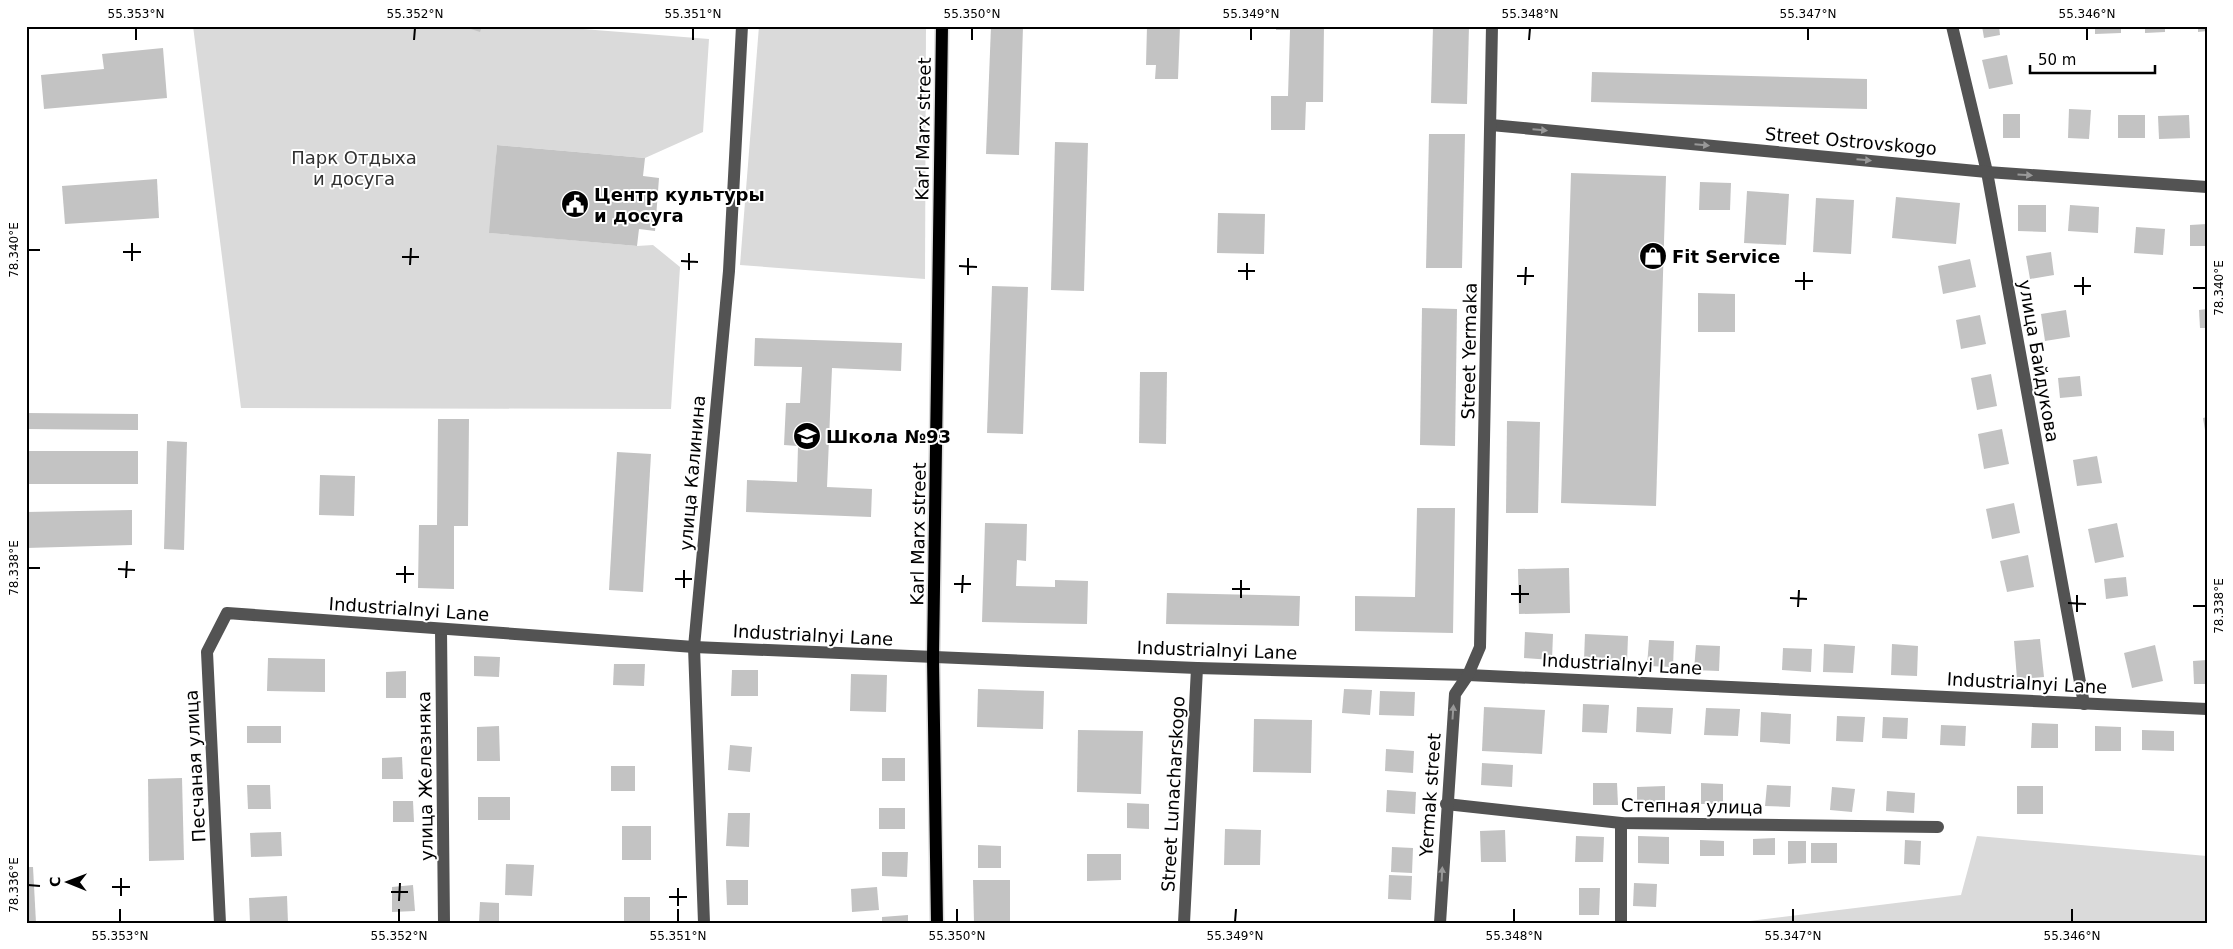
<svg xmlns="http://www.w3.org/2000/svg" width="2233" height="949" font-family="'DejaVu Sans',sans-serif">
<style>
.green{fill:#dadada}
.building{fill:#c3c3c3}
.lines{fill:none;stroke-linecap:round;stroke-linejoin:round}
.major-casing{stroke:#dbdbdb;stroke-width:15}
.minor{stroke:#535353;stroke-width:12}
.major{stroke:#000;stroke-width:12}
.oneway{fill:#989898}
.ticks{fill:none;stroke:#000;stroke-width:2}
.labels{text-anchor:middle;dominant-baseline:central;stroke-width:4;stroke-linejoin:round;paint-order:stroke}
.street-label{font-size:18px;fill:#000;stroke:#fff}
.park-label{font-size:18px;fill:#313131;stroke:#fff}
.poi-label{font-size:18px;font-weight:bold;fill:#000;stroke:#fff;text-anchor:start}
.neatline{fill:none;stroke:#000;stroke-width:2}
.ticks-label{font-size:12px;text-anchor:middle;fill:#000}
</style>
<rect width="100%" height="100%" fill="#fff"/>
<!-- green -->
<g class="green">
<path d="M193,26H545L709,39L703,132L645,158L497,145L490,233L637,246L653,245L680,267L671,409L241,408Z"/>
<path d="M759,26H926L925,279L740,265Z"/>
<path d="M1977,836L2207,856V923H1733L1961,895Z"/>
</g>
<!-- building -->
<g class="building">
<path d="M462,26H482L480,32Z"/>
<path d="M991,26H1023L1019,155L986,154Z"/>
<path d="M1147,26H1180L1178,79H1155L1156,65H1146Z"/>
<path d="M1276,26H1324L1323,102H1306L1305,130H1271V96H1288L1290,30H1276Z"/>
<path d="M1433,26H1469L1467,104L1431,103Z"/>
<path d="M1982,26H1999L2000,35L1984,38Z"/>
<path d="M2095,26H2121V33L2095,34Z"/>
<path d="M2145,26H2165V32L2145,33Z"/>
<path d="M2198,26H2207V31L2198,32Z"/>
<path d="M163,48L167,98L44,109L41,75L104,69L102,54Z"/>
<path d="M2007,55L2013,84L1989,89L1982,60Z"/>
<path d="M1592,72L1867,79V109L1591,102Z"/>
<path d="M2069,109L2091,110L2089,139L2068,138Z"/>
<rect x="2003" y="114" width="17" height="24"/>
<rect x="2118" y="115" width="27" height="23"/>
<path d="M2189,115L2190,138L2159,139L2158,116Z"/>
<path d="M1429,134H1465L1462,268H1426Z"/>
<path d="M1055,142L1088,143L1084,291L1051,290Z"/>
<path d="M497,145L645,158L643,176L659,178L655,231L639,229L637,246L489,233Z"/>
<path d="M1571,173L1666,176L1656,506L1561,503Z"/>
<path d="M157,179L159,218L65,224L62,186Z"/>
<path d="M1700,182L1731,183L1730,210H1699Z"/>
<path d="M1747,191L1789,194L1786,245L1744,243Z"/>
<path d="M1896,197L1960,203L1956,244L1892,238Z"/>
<path d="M1816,198L1854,200L1851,254L1813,252Z"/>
<path d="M2018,205H2046V232L2018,231Z"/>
<path d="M2070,205L2099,207L2098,233L2068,231Z"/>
<path d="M1218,213L1265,214L1264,254L1217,253Z"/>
<path d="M2207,224V246H2190V225Z"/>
<path d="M2136,227L2165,229L2163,255L2134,253Z"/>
<path d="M2051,252L2054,275L2030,279L2026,256Z"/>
<path d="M1970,259L1976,287L1943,294L1938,266Z"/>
<path d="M992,286L1028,287L1023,434L987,433Z"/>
<path d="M1698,293L1735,294V332H1698Z"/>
<path d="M1422,308L1457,309L1455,446L1420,445Z"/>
<path d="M2207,309V328H2200L2199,310Z"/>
<path d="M2066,310L2070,337L2045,341L2041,314Z"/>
<path d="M1980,315L1986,344L1961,349L1956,320Z"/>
<path d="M755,338L902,343L901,371L832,368L827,487L872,489L871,517L746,512L747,480L797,482L798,446L784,445L786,403H800L802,367L754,366Z"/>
<path d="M1140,372H1167L1166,444L1139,443Z"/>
<path d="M1991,374L1997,406L1977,410L1971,378Z"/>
<path d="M2080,376L2082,396L2060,398L2058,378Z"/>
<path d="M26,413L138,414V430L26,429Z"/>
<path d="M2207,417V436H2206L2203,418Z"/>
<path d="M438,419H469L468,526H454V589L418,588L419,525H437Z"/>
<path d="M1507,421L1540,422L1538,513H1506Z"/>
<path d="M2002,429L2009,464L1984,469L1978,434Z"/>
<path d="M167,441L187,442L184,550L164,549Z"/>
<rect x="26" y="451" width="112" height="33"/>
<path d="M617,452L651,454L643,592L609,590Z"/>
<path d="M2097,456L2102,483L2077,486L2073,460Z"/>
<path d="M320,475L355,476L354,516L319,515Z"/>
<path d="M2014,503L2020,533L1992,539L1986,509Z"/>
<path d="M1417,508H1455L1453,633L1355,631V596L1415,597Z"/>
<path d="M132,510V545L26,548V512Z"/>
<path d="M985,523L1027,524L1026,561L1017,560L1016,586L1055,587V580L1088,581L1087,624L982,622Z"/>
<path d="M2117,523L2124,557L2095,563L2088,529Z"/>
<path d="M2028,555L2034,587L2007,592L2000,561Z"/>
<path d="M1569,568L1570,613L1519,614L1518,569Z"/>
<path d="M2126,577L2128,596L2106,599L2104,579Z"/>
<path d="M1167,593L1300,596L1299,626L1166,624Z"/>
<path d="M1525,632L1553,634L1552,660L1524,658Z"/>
<path d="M1585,634L1628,636L1627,663L1584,660Z"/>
<path d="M2040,639L2044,677L2017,679L2014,641Z"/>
<path d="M1649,640L1674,641L1673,667L1647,666Z"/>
<path d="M1824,644L1855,646L1853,673L1823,672Z"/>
<path d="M1892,644L1918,646L1917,676L1891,675Z"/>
<path d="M1696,645L1720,646L1719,671L1694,670Z"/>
<path d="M2155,645L2163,681L2132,688L2124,653Z"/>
<path d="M1783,648L1812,649L1811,672L1782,670Z"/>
<path d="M474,656L500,657L499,677L474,676Z"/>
<path d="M268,658L325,659V692L267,691Z"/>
<path d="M2207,660V684H2194L2193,661Z"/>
<path d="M614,664H645L644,686L613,685Z"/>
<path d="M732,670H758V696H731Z"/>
<path d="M406,671V698H386V672Z"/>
<path d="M851,674L887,675L886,712L850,711Z"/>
<path d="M978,689L1044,691L1043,729L977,727Z"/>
<path d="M1344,689L1372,690L1370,715L1342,713Z"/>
<path d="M1380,691L1415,692L1414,716L1379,715Z"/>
<path d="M1583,704L1609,705L1607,733L1582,732Z"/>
<path d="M1484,707L1545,710L1542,754L1482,751Z"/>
<path d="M1637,707L1673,708L1671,734L1636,732Z"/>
<path d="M1706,708L1740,709L1738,736L1704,735Z"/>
<path d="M1761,712L1791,714L1790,744L1760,742Z"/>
<path d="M1837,716L1865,717L1863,742L1836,741Z"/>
<path d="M1883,717L1908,718L1907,739L1882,738Z"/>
<path d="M1254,719L1312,720L1311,773L1253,772Z"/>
<path d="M2032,723L2058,724V748H2031Z"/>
<path d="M1941,725L1966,726L1965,746L1940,745Z"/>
<rect x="247" y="726" width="34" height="17"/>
<path d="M499,726L500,761H477V727Z"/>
<path d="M2095,726L2121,727V751H2095Z"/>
<path d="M1078,730L1143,731L1141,794L1077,792Z"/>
<path d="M2142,730L2174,731V751L2142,750Z"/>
<path d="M730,745L752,747L750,772L728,770Z"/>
<path d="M1386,749L1414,751L1413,773L1385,771Z"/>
<path d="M402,757L403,779H382V758Z"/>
<rect x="882" y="758" width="23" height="23"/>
<path d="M1482,763L1513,765L1512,787L1481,785Z"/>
<rect x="611" y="766" width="24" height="25"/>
<path d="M182,778L184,860L149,861L148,779Z"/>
<path d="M1593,783H1617L1618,805H1593Z"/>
<path d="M1701,783L1723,784V804H1701Z"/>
<path d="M247,785H270L271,809H248Z"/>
<path d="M1767,785L1791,786L1790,807L1765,806Z"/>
<path d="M1665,786V806H1637V787Z"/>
<rect x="2017" y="786" width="26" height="28"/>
<path d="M1832,787L1855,789L1852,812L1830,810Z"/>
<path d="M1387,790L1416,792L1415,814L1386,812Z"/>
<path d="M1887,791L1915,793L1914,813L1886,811Z"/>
<rect x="478" y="797" width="32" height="23"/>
<path d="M393,801H413L414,822H393Z"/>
<path d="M1127,803L1149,804V829L1127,828Z"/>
<rect x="879" y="808" width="26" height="21"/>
<path d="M728,813H750L749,847L726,846Z"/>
<rect x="622" y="826" width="29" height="34"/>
<path d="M1225,829L1261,830L1260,865H1224Z"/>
<path d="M1505,830L1506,862H1481L1480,831Z"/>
<path d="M281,832L282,856L251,857L250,833Z"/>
<path d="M1576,836L1604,837L1603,862H1575Z"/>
<path d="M1638,836L1669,837V864L1638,863Z"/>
<path d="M1775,838V855H1753V839Z"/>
<path d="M1700,840L1724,841V856H1700Z"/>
<path d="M1905,840L1921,841L1920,865L1904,864Z"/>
<path d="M1788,841H1806V863L1788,864Z"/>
<rect x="1811" y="843" width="26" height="20"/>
<path d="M978,845L1001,846V868H978Z"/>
<path d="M1392,847L1413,848L1412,873L1391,872Z"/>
<path d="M882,852H908L907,877L882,876Z"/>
<path d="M1087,854H1121V880L1087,881Z"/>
<path d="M506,864L534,865L532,896L505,895Z"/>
<path d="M26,867H33L36,923H26Z"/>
<path d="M1389,875L1412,876L1411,900L1388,899Z"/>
<path d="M726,880H748V905H727Z"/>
<path d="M973,880H1010V923H974Z"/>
<path d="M1634,883L1657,884L1656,907L1633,906Z"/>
<path d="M413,885L415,911L392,912V887Z"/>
<path d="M877,887L879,910L852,912L851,889Z"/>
<path d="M1579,888H1600L1599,915H1579Z"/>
<path d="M287,896L288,923H250L249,898Z"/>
<rect x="624" y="897" width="26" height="26"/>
<path d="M480,902L499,903V923H479Z"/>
<path d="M908,915V923H882V917Z"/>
</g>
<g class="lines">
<!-- major casing -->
<g class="major-casing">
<path id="major" d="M937,923L933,658L942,26"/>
</g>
<!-- minor -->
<g class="minor">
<path d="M1952,26L1987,172L2084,704"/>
<path d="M1491,125L1987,172L2207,187"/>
<path d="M441,629L444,923"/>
<path d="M1446,804L1621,823L1938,827"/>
<path d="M1621,823V923"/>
<path d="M220,923L207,652L227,613L694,647L1197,668L1468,675L2207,709"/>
<path d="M704,923L694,647L729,271L742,26"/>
<path d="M1184,923L1197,668"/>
<path d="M1440,923L1455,694L1468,675L1480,647L1492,26"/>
</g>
<!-- major -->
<use href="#major" class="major"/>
</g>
<!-- one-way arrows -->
<defs><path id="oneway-solid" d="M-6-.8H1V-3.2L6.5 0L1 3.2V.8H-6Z" transform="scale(1.25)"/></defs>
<g class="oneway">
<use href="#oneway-solid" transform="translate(1540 130) rotate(5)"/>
<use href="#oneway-solid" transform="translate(1702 145) rotate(5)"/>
<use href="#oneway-solid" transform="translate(1864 160) rotate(5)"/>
<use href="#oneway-solid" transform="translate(2025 175) rotate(4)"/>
<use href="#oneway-solid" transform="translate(1453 712) rotate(-86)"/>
<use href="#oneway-solid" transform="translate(1442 874) rotate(-87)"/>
</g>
<!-- ticks -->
<path class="ticks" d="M136,40V28M414,40L415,28M693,40V28M972,40V28M1251,40V28M1529,40L1530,28M1808,40V28M2087,40V28M28,250H40M123,252H141M402,257H419M132,261V243M681,261L698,262M410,265L411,248M959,266L977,267M689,270V253M1238,271H1255M968,275V258M1517,276H1534M1247,280V263M1795,281H1813M1525,285L1526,267M2074,286H2091M2193,288H2206M1804,290V272M2083,295V277M28,568H40M118,569L135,570M396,574H414M126,578L127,561M675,579H692M405,583V566M954,584H971M684,588V570M1232,589H1250M962,593L963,575M1511,594H1529M1241,598V580M1790,598L1807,599M1520,603V585M2068,603L2086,604M2193,606H2206M1798,607L1799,590M2077,612V595M28,885L40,886M112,887H130M391,892H408M121,896V878M669,897H687M399,901L400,883M678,906V888M120,922V909M399,922V909M678,922V909M957,922V909M1235,922L1236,909M1514,922V909M1793,922V909M2072,922V909"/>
<!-- icons -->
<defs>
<g id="civic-disc" transform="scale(1.4375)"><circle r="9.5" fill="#000" stroke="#fff"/><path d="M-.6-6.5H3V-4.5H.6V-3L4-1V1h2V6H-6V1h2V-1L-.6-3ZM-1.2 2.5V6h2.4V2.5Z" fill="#fff"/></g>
<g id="shop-disc" transform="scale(1.4375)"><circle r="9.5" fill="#000" stroke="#fff"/><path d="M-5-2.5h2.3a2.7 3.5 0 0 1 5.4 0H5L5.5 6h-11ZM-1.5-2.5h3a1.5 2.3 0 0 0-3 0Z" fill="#fff"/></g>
<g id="school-disc" transform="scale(1.4375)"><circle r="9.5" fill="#000" stroke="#fff"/><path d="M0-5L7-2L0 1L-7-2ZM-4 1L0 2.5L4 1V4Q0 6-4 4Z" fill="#fff"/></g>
</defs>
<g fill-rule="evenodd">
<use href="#civic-disc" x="575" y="204"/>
<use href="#shop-disc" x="1653" y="256"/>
<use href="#school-disc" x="807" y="436"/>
</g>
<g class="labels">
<!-- street labels -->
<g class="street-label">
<text transform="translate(923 129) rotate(-89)">Karl Marx street</text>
<text transform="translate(1851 141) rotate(5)">Street Ostrovskogo</text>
<text transform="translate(1469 351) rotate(-89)">Street Yermaka</text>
<text transform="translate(2039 361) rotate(80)">улица Байдукова</text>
<text transform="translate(692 473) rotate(-85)">улица Калинина</text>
<text transform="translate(918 534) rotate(-89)">Karl Marx street</text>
<text transform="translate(409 609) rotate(4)">Industrialnyi Lane</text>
<text transform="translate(813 635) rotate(3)">Industrialnyi Lane</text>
<text transform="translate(1217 650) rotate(2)">Industrialnyi Lane</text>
<text transform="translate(1622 664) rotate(3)">Industrialnyi Lane</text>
<text transform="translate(2027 683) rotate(3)">Industrialnyi Lane</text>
<text transform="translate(195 766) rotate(-93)">Песчаная улица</text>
<text transform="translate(425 776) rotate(-91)">улица Железняка</text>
<text transform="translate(1173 794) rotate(-87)">Street Lunacharskogo</text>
<text transform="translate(1430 795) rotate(-86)">Yermak street</text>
<text transform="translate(1692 806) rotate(1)">Степная улица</text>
</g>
<!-- park labels -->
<g class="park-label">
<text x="354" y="157">Парк Отдыха<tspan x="354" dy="21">и досуга</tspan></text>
</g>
<!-- poi labels -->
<g class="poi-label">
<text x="594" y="194">Центр культуры<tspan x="594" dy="21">и досуга</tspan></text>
<text x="1672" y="256">Fit Service</text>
<text x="826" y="436">Школа №93</text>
</g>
</g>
<!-- border -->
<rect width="2233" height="949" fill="none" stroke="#ffffff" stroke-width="55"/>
<!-- north arrow -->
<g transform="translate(68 882) rotate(271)" stroke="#ffffff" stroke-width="4" paint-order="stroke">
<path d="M0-4L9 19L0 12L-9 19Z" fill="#000000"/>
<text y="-8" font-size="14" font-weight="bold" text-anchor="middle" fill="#000000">С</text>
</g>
<!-- scale -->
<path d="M2030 65v8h125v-8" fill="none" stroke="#000000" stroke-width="2.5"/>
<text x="2038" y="65" font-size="15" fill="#000000" stroke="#ffffff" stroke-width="4" paint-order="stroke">50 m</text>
<rect x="28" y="28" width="2178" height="894" class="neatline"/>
<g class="ticks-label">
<text x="136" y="18">55.353°N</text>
<text x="415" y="18">55.352°N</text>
<text x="693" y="18">55.351°N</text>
<text x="972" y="18">55.350°N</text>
<text x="1251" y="18">55.349°N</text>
<text x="1530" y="18">55.348°N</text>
<text x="1808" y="18">55.347°N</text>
<text x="2087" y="18">55.346°N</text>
<text transform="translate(14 250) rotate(-90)" y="4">78.340°E</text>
<text transform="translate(2219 288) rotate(-90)" y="4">78.340°E</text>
<text transform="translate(14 568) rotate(-90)" y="4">78.338°E</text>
<text transform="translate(2219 606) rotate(-90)" y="4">78.338°E</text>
<text transform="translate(14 885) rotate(-90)" y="4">78.336°E</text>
<text x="120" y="940">55.353°N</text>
<text x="399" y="940">55.352°N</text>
<text x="678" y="940">55.351°N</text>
<text x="957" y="940">55.350°N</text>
<text x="1235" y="940">55.349°N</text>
<text x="1514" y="940">55.348°N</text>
<text x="1793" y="940">55.347°N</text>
<text x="2072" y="940">55.346°N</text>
</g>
</svg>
